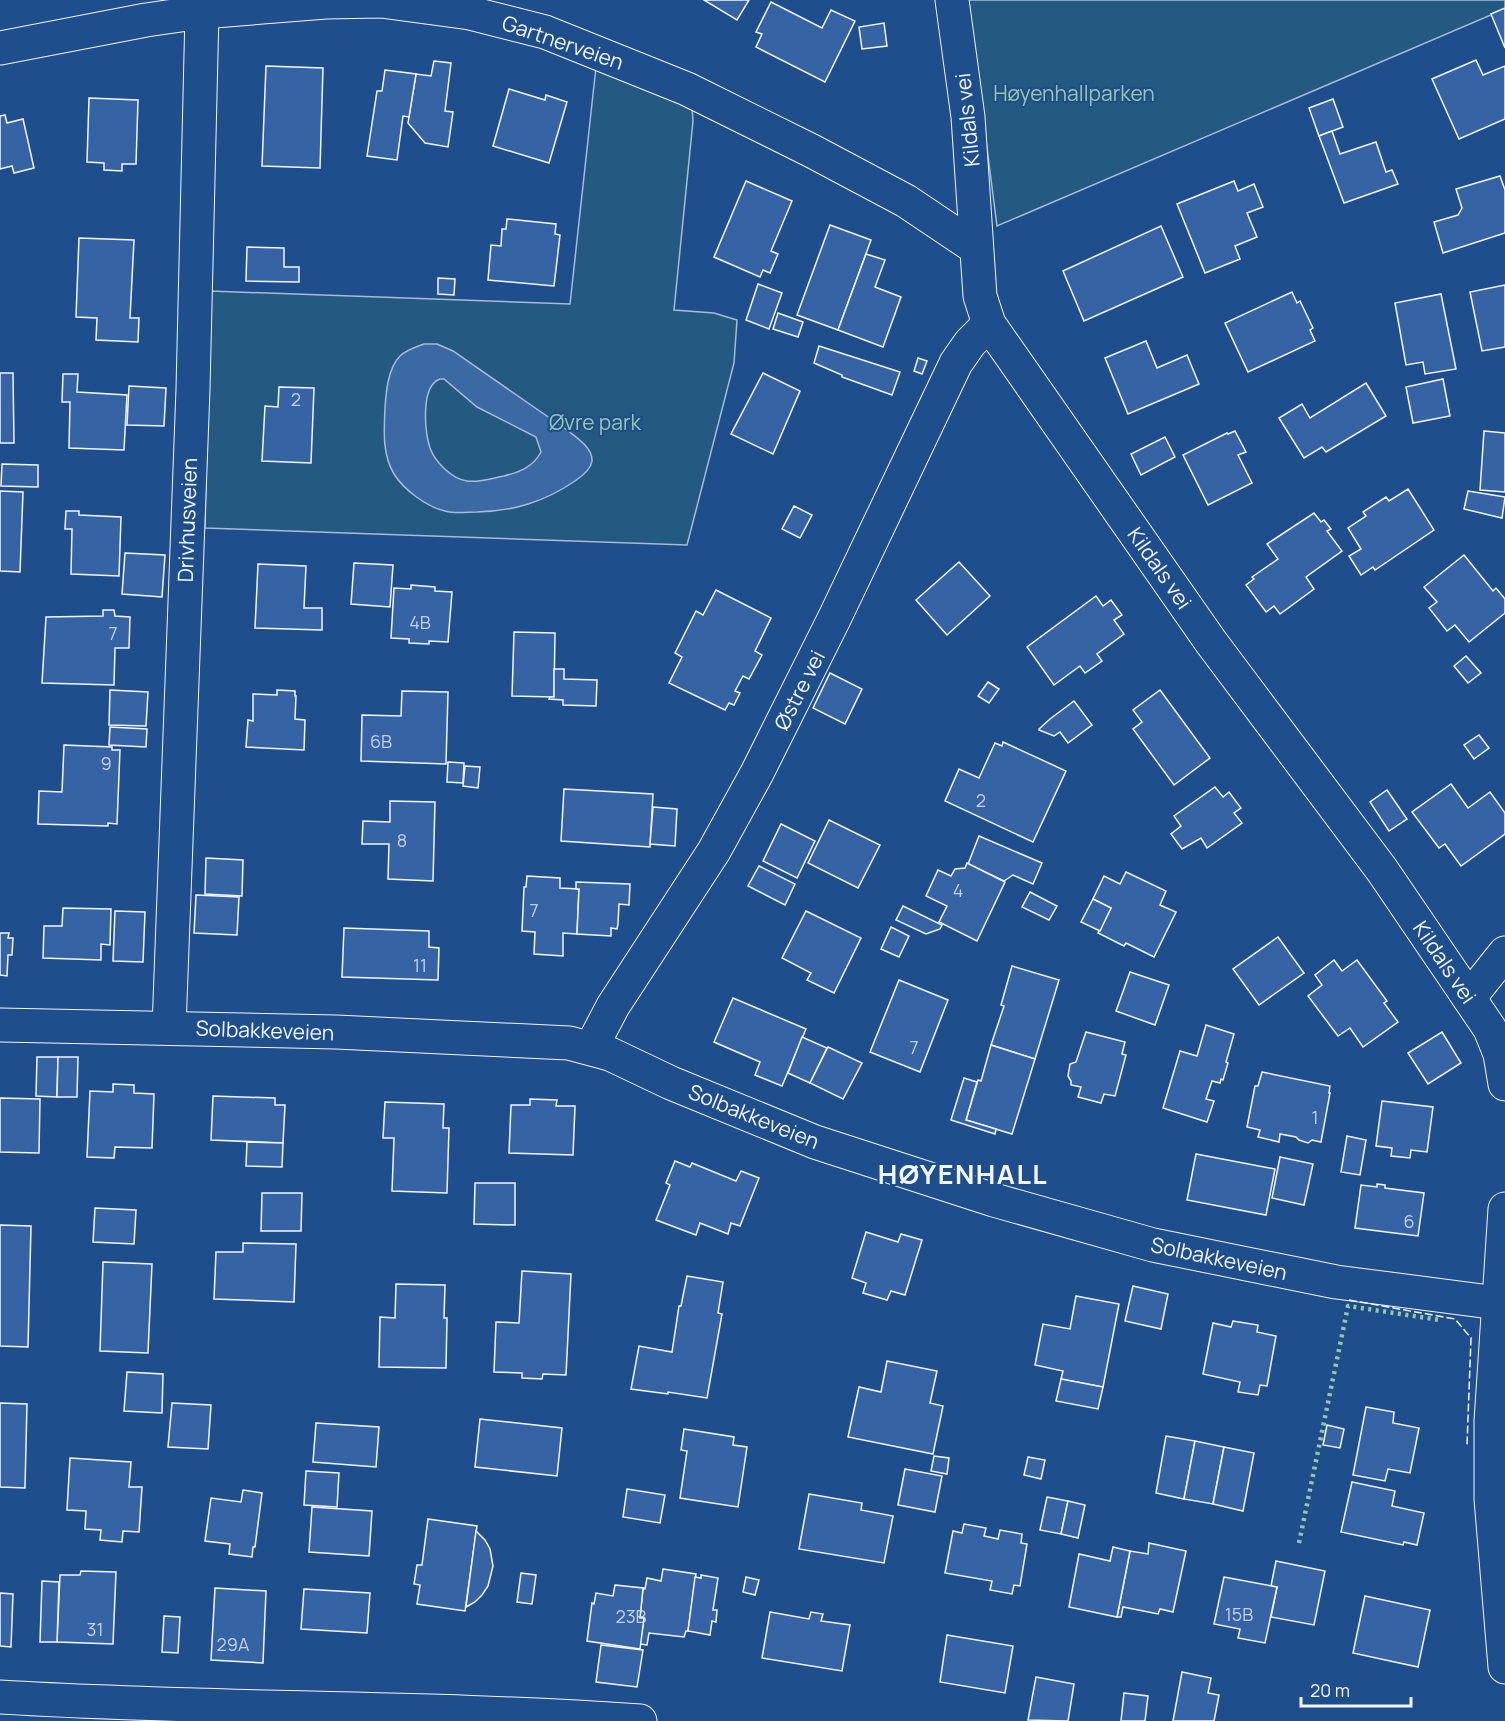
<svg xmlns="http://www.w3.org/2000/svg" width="1505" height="1721" font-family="Manrope,sans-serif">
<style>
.green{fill:#245a82;stroke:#a8bbd7;stroke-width:1.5}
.water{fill:#3b69a3;stroke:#a8bbd7;stroke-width:1.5;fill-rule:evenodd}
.building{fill:#3563a3;stroke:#f2f6ff;stroke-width:1.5}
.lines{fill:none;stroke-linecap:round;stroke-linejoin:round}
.minor-casing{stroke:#f2f6ff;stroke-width:35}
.minor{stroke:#1f4e8c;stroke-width:33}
.hedge{stroke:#97c8a6;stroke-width:4.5;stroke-dasharray:3 4.5;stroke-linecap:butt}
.fence{stroke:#f2f6ff;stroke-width:1.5;stroke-dasharray:8 3;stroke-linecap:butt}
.labels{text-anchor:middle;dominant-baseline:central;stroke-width:4.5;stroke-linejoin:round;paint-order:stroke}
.number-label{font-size:18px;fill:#c3d1e8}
.street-label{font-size:21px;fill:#f2f6ff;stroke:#1f4e8c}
.park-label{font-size:21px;fill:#97c8a6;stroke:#1f4e8c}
.district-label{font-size:27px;font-weight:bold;letter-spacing:1.5px;fill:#f2f6ff;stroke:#1f4e8c}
</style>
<rect width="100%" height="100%" fill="#1f4e8c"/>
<!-- green -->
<g class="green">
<path d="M968,0H1505V9L997,226Z"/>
<path d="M596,67L692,107L693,121L674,310L714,313L737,320L734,363L687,545L205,528L210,291L570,304Z"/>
</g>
<!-- water -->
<path class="water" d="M424,344H437L453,351L567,430C576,437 593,448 592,461C591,469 581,477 575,481C544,502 514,511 477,512C466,512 455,514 445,511C427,507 404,490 394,474C382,454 384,430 385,408C386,392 388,368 400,356C406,350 416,347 424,344ZM440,379H444L477,407L536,437L541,452C533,467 520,472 504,476C493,478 478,483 467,481C452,479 435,462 430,448C425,432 420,386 440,379Z"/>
<!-- building -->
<g class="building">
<path d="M704,0H749L737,20Z"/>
<path d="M771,2L822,28L831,10L855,21L825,82L756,47L762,34L756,32Z"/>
<path d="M1505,8V48L1491,14Z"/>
<path d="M884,23L887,46L862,49L859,27Z"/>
<path d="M1476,60L1483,75L1505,66V119L1459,139L1432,79Z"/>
<path d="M434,61L451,63L445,111L453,112L448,147L425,143L408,123L416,74L431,76Z"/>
<path d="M266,66L323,68L320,168L262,166Z"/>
<path d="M385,70L416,74L409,117L403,116L397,160L367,156L377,91H382Z"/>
<path d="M509,89L545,100L546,95L567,102L549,163L493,146Z"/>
<path d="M89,98L138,100L136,164H122V171L104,170V163L87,162Z"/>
<path d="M1333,99L1343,127L1319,136L1309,108Z"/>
<path d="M5,115L7,123L23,119L34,168L14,173L12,166L0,169V116Z"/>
<path d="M1332,131L1340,154L1376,142L1386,172L1392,170L1398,184L1344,203L1319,136Z"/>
<path d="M1500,176L1505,190V233L1443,253L1434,222L1458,215L1462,208L1456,189Z"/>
<path d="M746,181L792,201L771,251L778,254L770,273L763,270L760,277L714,257Z"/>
<path d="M1234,181L1238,191L1254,184L1263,207L1247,213L1257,237L1235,246L1240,259L1205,273L1177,204Z"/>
<path d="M507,219L556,224L555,234L560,235L554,286L488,280L491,245L501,246L502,229H506Z"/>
<path d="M830,225L871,240L838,330L797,315Z"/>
<path d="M1161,226L1183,277L1084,321L1063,271Z"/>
<path d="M79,238L134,240L130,318H139L138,342L96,340L97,318L76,317Z"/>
<path d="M247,247L284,248V267H299V282L246,281Z"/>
<path d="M866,254L885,260L875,287L901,297L883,347L838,330Z"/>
<path d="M438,278L455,279L454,295L438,294Z"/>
<path d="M758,284L782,293L769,329L746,320Z"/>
<path d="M1505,285V347L1482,351L1470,292Z"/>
<path d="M1292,292L1297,303L1300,301L1313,328L1310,330L1315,341L1248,372L1225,323Z"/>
<path d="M1441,294L1456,369L1425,374L1423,362L1406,365L1395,303Z"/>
<path d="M778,313L803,322L798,337L773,329Z"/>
<path d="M1146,341L1157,368L1187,355L1199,384L1128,414L1105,358Z"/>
<path d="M819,346L900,372L892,395L842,377V375L814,363Z"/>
<path d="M918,358L927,361L922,374L914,371Z"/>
<path d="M0,373H13L14,443H0Z"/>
<path d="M763,373L800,391L773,454L731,434Z"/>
<path d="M63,374H78L77,392L127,395L124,450L69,448L70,402H62Z"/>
<path d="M1443,379L1450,416L1413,423L1406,387Z"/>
<path d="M1366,383L1386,416L1326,452L1322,447L1304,458L1279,418L1302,404L1310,418Z"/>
<path d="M129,386L166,388L164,426L127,425Z"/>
<path d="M279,387L314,388L311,463L262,461L265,406L278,407Z"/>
<path d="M1235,431L1246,452L1238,455L1252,483L1208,505L1183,455L1227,433L1228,434Z"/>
<path d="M1484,431L1505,433V492L1480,490Z"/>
<path d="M1165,437L1175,457L1141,475L1131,454Z"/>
<path d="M2,464L38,465V487L1,486Z"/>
<path d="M1408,489L1434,530L1375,570L1373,567L1361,575L1349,556L1361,549L1348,528L1366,516L1363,512L1386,497L1389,501Z"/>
<path d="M0,491L23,492L20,572L0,571Z"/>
<path d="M1468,491L1505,497L1502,518L1464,509Z"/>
<path d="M794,506L812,515L800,538L782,529Z"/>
<path d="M66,511H79V515L121,517L119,576L71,574L72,529H65Z"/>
<path d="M1314,513L1321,522L1324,520L1331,529L1327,531L1342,551L1306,577L1314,589L1280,614L1274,606L1266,612L1246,585L1254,579L1252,577L1278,559L1267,544Z"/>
<path d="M125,553L165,555L162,597L122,594Z"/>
<path d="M1464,555L1493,591L1496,588L1505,599V613L1469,642L1455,625L1447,631L1429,608L1437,602L1424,587Z"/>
<path d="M959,562L990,596L947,635L916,600Z"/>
<path d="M354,563L393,565L390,607L351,604Z"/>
<path d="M258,564L306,566L304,608H322V630L255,628Z"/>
<path d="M411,585L435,587V591L452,592L448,642L429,641V644L409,643V639L391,638L394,588L411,589Z"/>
<path d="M716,590L771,618L755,651L762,655L749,679L743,676L735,691L740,693L734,705L729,703L725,710L669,683L682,657L675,653L696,611L703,615Z"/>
<path d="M1096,596L1103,606L1111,600L1122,615L1114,620L1124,634L1097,654L1102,661L1085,673L1080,666L1054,685L1027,647Z"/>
<path d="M103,610H114L115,616L130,617L129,648H115L114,685L42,683L46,617L103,616Z"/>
<path d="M514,632L555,633L554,697L512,696Z"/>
<path d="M1466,656L1481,673L1468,683L1454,666Z"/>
<path d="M554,669H564V679L597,680L596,706L563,705V700L549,699L550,697H554Z"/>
<path d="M830,673L862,689L845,724L813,708Z"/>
<path d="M988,682L999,689L989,703L978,696Z"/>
<path d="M110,690L148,692L146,726L109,725Z"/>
<path d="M277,690L295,691V696H296L295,719L305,720L304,750L246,747L248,720L253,721V694L277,695Z"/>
<path d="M1160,690L1210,758L1174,785L1133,729L1142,722L1133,710Z"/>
<path d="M402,691L448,692L446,764L361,761L362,715L401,716Z"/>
<path d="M1074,701L1092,725L1068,743L1060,732L1054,736L1039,730V729L1050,719Z"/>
<path d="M110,727L147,729L146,747L109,745Z"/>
<path d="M1479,735L1489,748L1474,759L1464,745Z"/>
<path d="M1003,742L1066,771L1033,842L945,801L959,769L979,778L995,743L1002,746Z"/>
<path d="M64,745L112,747V750H120L117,824L108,823V826L38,824L39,791L62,792Z"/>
<path d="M448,762L464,763L463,783L447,782Z"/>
<path d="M465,766L480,767L478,788L463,786Z"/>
<path d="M1451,784L1468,808L1490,792L1505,813V834L1461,866L1445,844L1439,848L1412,812Z"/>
<path d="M1215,787L1223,797L1229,792L1241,808L1234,813L1242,823L1207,848L1201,838L1182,849L1171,834L1181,826L1174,816Z"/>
<path d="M564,789L653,794L650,847L561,841Z"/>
<path d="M1387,790L1407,819L1389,831L1370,802Z"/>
<path d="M390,801L435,802L433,881L388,879L389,844H362L363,821L390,822Z"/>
<path d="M653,807L677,809L675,846L650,844Z"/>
<path d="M829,820L880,845L858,888L808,863Z"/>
<path d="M781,824L815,841L797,878L763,861Z"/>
<path d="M979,836L1042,863L1033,884L1013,875L1004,881L968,864Z"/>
<path d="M206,858L243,860L242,896L205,894Z"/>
<path d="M967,863L1005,882L977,941L939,922L947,906L926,896L938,870L951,876L955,869L965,868Z"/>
<path d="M759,866L795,884L785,905L748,886Z"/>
<path d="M1126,872L1166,891L1160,905L1176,912L1154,957L1126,943L1124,946L1098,933L1111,908L1093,899L1104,876L1120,884Z"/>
<path d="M527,876L560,878V888L579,889L577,934L563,933V956L534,954L535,932L522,931L524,887H526Z"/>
<path d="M576,882L630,884L629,905L619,904L618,924L617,929L611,928V936L577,934L579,889H576Z"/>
<path d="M1030,892L1057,906L1049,920L1022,907Z"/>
<path d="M196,895L239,897L237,935L194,933Z"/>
<path d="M1093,899L1111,908L1100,931L1081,922Z"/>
<path d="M903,906L942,925L940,929L926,934L896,920Z"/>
<path d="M63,908L111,909L110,945L101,944V960L43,958L44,926H62Z"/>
<path d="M115,911L145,912L143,962L113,961Z"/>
<path d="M806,911L861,938L834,993L807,980L811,973L782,958Z"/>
<path d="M891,927L909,936L899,957L881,949Z"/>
<path d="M344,928L429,931V947L439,948L438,980L342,977Z"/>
<path d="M0,933H9L8,938H13L12,955H8L7,976L0,975Z"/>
<path d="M1278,937L1304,973L1259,1005L1233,969Z"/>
<path d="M1334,960L1342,971L1357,960L1387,1001L1384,1003L1398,1022L1363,1047L1350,1028L1338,1036L1308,996L1322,985L1315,975Z"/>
<path d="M1012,966L1059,980L1035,1059L991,1045L1004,1006L1001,1005Z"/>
<path d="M1130,972L1169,985L1155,1025L1116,1011Z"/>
<path d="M899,980L948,1000L920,1072L870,1052Z"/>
<path d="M733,998L806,1029L782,1086L755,1075L760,1062L714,1042Z"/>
<path d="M1206,1025L1234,1034L1226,1062L1228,1063L1223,1080L1221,1079L1220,1083L1212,1081L1206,1099L1214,1101L1207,1122L1163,1108L1180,1051L1197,1056Z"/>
<path d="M1086,1032L1125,1042L1122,1054L1126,1055L1115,1096L1104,1094L1101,1103L1078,1097L1081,1087L1071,1085V1081L1068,1076L1070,1064L1076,1062Z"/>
<path d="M1442,1032L1461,1063L1428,1084L1408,1053Z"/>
<path d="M802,1037L827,1048L810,1083L788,1073Z"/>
<path d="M991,1045L1035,1059L1012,1134L966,1120L978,1080L981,1081Z"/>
<path d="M828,1047L862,1063L843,1099L810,1083Z"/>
<path d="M37,1057H58L57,1097L36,1096Z"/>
<path d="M58,1057H78L77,1097H57Z"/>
<path d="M1262,1072L1330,1086L1329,1093H1330L1321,1142L1312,1140L1308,1143L1299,1140L1296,1137L1280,1134L1279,1142L1258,1137L1260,1130L1247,1127L1255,1086H1258Z"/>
<path d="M964,1078L977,1082L966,1120L996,1129L995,1134L951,1120Z"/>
<path d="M113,1084L134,1085V1093L154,1094L152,1148L115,1147L114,1158L87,1157L90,1091L113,1092Z"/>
<path d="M213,1096L275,1098V1105H285L283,1143L211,1140Z"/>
<path d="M0,1098L40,1099L39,1153L0,1152Z"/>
<path d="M530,1099L557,1100L556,1106H575L573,1155L509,1153L511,1105H530Z"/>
<path d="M1382,1101L1433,1107L1427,1152L1411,1150L1410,1158L1391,1156L1392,1148L1376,1146Z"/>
<path d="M385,1102L444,1104L443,1128H449L447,1193L392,1191L394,1138H383Z"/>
<path d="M1347,1136L1366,1140L1360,1175L1341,1172Z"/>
<path d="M247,1142L283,1143L282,1167L246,1166Z"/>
<path d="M1196,1154L1275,1169L1266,1215L1187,1200Z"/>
<path d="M1280,1157L1313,1164L1304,1205L1272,1198Z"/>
<path d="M675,1161L690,1167L692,1163L736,1181L741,1171L759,1178L740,1226L731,1223L728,1234L700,1223L696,1235L656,1220L670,1185L666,1183Z"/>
<path d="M475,1183H515V1225L474,1224Z"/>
<path d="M1377,1184L1385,1185V1188L1424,1193L1418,1236L1355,1228L1361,1185L1377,1187Z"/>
<path d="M262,1193H302L301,1231H261Z"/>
<path d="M95,1208L136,1210L134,1244L93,1242Z"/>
<path d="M0,1225L31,1226L28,1347L0,1346Z"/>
<path d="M866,1232L898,1242L901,1234L922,1240L905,1295L891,1291L887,1300L863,1293L866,1283L852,1278Z"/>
<path d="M243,1243L296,1244L294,1302L214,1299L216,1252H243Z"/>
<path d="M103,1262L152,1264L148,1353L100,1351Z"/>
<path d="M522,1271L571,1274L566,1375L543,1374L542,1379L522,1378V1373L494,1372L496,1322L519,1323Z"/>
<path d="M687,1276L723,1282L718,1313L722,1314L707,1398L668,1392V1394L631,1389L639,1346L672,1352L679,1306H681Z"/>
<path d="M396,1284L445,1285L444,1318H447L446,1368L379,1367L380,1317L395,1318Z"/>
<path d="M1133,1286L1168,1294L1161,1329L1125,1321Z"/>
<path d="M1076,1296L1119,1304L1103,1387L1061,1379L1063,1371L1035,1365L1043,1324L1070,1329Z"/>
<path d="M1233,1321L1258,1325L1257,1332L1276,1336L1267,1386L1260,1385L1258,1395L1238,1392L1240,1382L1203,1374L1213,1323L1231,1327Z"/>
<path d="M887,1361L937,1371L930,1403L943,1406L933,1454L848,1437L859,1387L881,1392Z"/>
<path d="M127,1372L163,1374L162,1413L124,1411Z"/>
<path d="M1061,1379L1103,1387L1098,1409L1056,1401Z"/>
<path d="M0,1403L27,1404L25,1488L0,1487Z"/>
<path d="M172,1403L211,1405L208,1449L168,1447Z"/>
<path d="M1366,1407L1394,1412L1393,1423L1419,1428L1410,1473L1388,1469L1385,1481L1353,1475Z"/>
<path d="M480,1419L562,1428L557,1476L475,1467Z"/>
<path d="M316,1423L379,1427L376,1467L313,1462Z"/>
<path d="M1327,1425L1344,1429L1340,1448L1323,1445Z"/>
<path d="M684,1429L734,1437L733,1445L747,1447L738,1507L680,1498L687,1451L681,1450Z"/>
<path d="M1166,1436L1195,1441L1184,1499L1156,1493Z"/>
<path d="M1195,1441L1224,1447L1213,1504L1184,1499Z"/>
<path d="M1224,1447L1254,1453L1243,1511L1213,1504Z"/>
<path d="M934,1456L949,1458L947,1474L931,1471Z"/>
<path d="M1028,1457L1045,1460L1041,1479L1024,1475Z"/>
<path d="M70,1458L131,1462L129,1487H142L139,1532L123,1531L122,1542L100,1540L101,1530L85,1529L86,1511L67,1510Z"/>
<path d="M905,1469L942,1476L935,1512L898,1505Z"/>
<path d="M306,1471L339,1473L337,1507L304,1505Z"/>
<path d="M1352,1482L1395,1491L1392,1506L1424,1513L1417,1545L1404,1542L1403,1545L1341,1532Z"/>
<path d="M627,1489L665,1495L660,1523L623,1517Z"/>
<path d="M243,1490L262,1493L255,1547H253L252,1557L229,1554L230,1544L205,1541L211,1498L241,1502Z"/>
<path d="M809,1494L862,1503L861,1510L893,1516L884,1563L799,1549Z"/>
<path d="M1047,1497L1068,1501L1061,1534L1040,1530Z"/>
<path d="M1068,1501L1085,1505L1078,1538L1061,1534Z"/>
<path d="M312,1507L372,1511L369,1556L309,1552Z"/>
<path d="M428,1519L477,1526L465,1611L417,1604L420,1585L414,1584L417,1565H422Z"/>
<path d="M964,1524L986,1528L984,1536L998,1539L1000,1530L1022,1534L1021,1543L1027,1544L1020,1586L1014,1585L1012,1594L990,1590L992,1581L945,1573L953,1531L962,1533Z"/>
<path d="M476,1531L485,1540L490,1549L493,1566L488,1586L482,1595L475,1602L466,1607Z"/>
<path d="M1149,1543L1186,1551L1173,1612L1160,1609L1158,1614L1123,1607L1121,1617H1117L1130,1551L1148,1554Z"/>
<path d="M1113,1547L1130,1551L1117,1617L1069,1607L1079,1554L1110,1561Z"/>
<path d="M1276,1561L1325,1571L1314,1625L1271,1617L1277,1587L1271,1586Z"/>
<path d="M663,1569L696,1574L688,1631H686L684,1637L649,1633L647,1645L640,1644L644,1618H640L643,1588L645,1589L647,1578L661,1581Z"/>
<path d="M81,1571L116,1572L113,1644L57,1642L60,1575H80Z"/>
<path d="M521,1573L536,1575L532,1604L517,1602Z"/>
<path d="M701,1575L718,1578L713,1610H717L716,1622L712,1621L710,1635L688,1631L695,1577L701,1578Z"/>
<path d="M746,1577L759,1580L755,1595L743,1592Z"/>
<path d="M1224,1577L1277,1587L1265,1643L1238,1638L1240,1629L1214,1624Z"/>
<path d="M42,1581L59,1582L57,1642H40Z"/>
<path d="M615,1585L643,1588L640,1618H644L640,1649L587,1641L592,1603L594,1604L596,1593L613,1596Z"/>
<path d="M215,1588L266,1591L263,1663L211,1660Z"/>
<path d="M304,1589L370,1593L367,1633L301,1629Z"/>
<path d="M0,1593L13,1594L11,1647L0,1646Z"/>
<path d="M1365,1596L1430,1610L1418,1667L1353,1653Z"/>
<path d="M770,1612L809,1619L811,1612L823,1614L821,1621L850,1625L842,1671L762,1658Z"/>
<path d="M164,1616L180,1617L178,1653L162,1652Z"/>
<path d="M947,1635L1013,1646L1005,1693L940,1682Z"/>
<path d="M601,1645L643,1650L637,1687L596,1682Z"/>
<path d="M1182,1672L1211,1678L1208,1693L1219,1695L1214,1721H1173Z"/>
<path d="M1036,1677L1074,1684L1068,1721L1028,1720Z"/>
<path d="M1124,1693L1148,1696L1145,1721H1121Z"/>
</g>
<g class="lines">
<!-- minor casing -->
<g class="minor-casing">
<g id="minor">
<path d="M952,0L968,117L980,296L989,324L1211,642L1382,870L1469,998L1490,1029L1500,1054L1505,1084"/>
<path d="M0,48L146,20L202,12L326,2L381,1L470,13L545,32L687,89L812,151L906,201L976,248"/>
<path d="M1469,998L1505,953"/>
<path d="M0,1025L336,1032L569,1043L610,1054L671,1083L815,1142L994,1200L1153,1245L1336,1282L1498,1303"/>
<path d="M169,1028L193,389L202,12"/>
<path d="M591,1048L613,1006L714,851L757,773L835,617L956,363L970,343L989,324"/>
<path d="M1505,1209L1491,1421V1499L1505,1667"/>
<path d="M0,1697C213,1710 427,1706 640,1721"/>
</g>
</g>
<!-- minor -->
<use href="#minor" class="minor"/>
<!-- hedge -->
<path class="hedge" d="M1299,1543L1348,1306L1440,1320"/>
<!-- fence -->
<path class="fence" d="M1349,1300L1455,1319L1471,1338L1467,1445"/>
</g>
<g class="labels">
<!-- number labels -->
<g class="number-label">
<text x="296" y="399">2</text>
<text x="420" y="622">4B</text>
<text x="113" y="633">7</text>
<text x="381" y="741">6B</text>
<text x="106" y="763">9</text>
<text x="981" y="800">2</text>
<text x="402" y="840">8</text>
<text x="958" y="890">4</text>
<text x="534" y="910">7</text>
<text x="420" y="965">11</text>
<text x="914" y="1047">7</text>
<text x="1315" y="1117">1</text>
<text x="1409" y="1221">6</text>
<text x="1239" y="1614">15B</text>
<text x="631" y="1616">23B</text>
<text x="95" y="1629">31</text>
<text x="233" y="1644">29A</text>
</g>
<!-- street labels -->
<g class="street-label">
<text transform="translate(563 42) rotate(19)">Gartnerveien</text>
<text transform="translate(967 120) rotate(-96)">Kildals vei</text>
<text transform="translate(187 520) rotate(-88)">Drivhusveien</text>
<text transform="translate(1160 568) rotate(55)">Kildals vei</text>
<text transform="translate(799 690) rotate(-63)">Østre vei</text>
<text transform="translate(1445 962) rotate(56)">Kildals vei</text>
<text transform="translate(265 1030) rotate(2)">Solbakkeveien</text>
<text transform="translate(754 1116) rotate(22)">Solbakkeveien</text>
<text transform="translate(1219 1258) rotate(12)">Solbakkeveien</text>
</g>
<!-- park labels -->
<g class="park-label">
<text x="1074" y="93">Høyenhallparken</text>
<text x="595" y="422">Øvre park</text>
</g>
<!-- district labels -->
<g class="district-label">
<text x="963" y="1173">HØYENHALL</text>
</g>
</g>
<!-- scale -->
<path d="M1301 1697v9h110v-9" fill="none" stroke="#f2f6ff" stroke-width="3"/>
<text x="1310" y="1697" font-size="18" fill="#f2f6ff" stroke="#1f4e8c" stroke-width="4.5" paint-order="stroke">20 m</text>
</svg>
